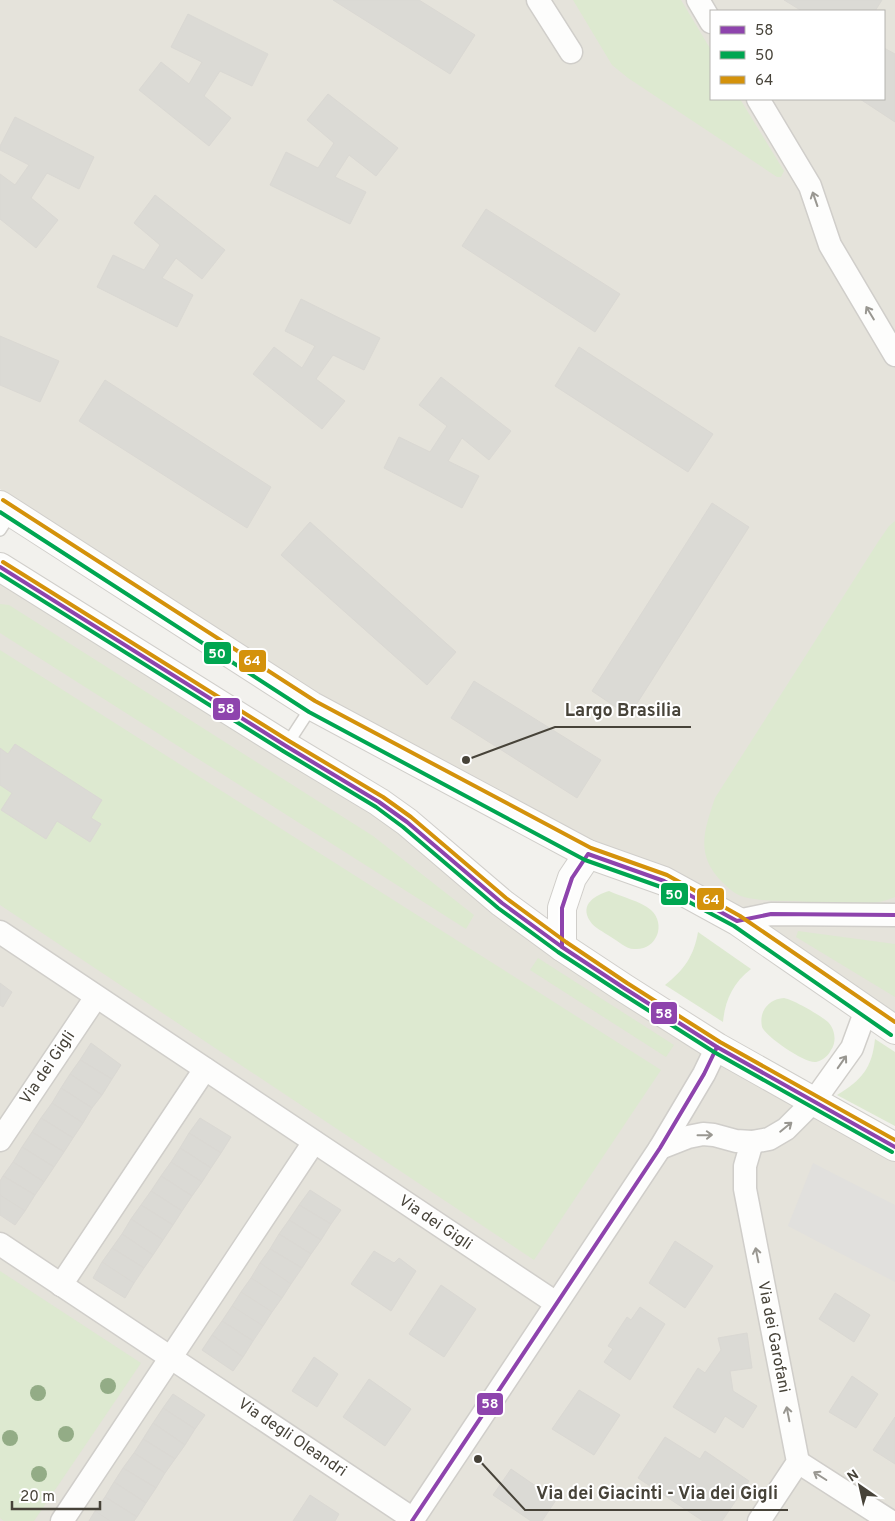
<svg xmlns="http://www.w3.org/2000/svg" width="895" height="1521" font-family="Overpass,sans-serif">
<style>
.residential{fill:#e5e3db;fill-rule:evenodd}
.green{fill:#dde9d0}
.parking{fill:#e1e0dd}
.building{fill:#dbdad5;stroke:#dad8d3}
.lines{fill:none;stroke-linecap:round;stroke-linejoin:round}
.service-casing{stroke:#d0ceca;stroke-width:14}
.minor-casing{stroke:#d0ceca;stroke-width:25}
.tertiary-casing{stroke:#d0ceca;stroke-width:30}
.service{stroke:#fdfdfc;stroke-width:11}
.minor{stroke:#fdfdfc;stroke-width:22}
.tertiary{stroke:#fdfdfc;stroke-width:28}
.bus-1-casing{stroke:#fff;stroke-width:8}
.bus-2-casing{stroke:#fff;stroke-width:8}
.bus-3-casing{stroke:#fff;stroke-width:8}
.bus-1{stroke:#8e44ad;stroke-width:4}
.bus-2{stroke:#00a651;stroke-width:4}
.bus-3{stroke:#d4920b;stroke-width:4}
.tree{fill:#93ac86}
.oneway{stroke:#999791}
.labels{text-anchor:middle;dominant-baseline:central;stroke-width:4;stroke-linejoin:round;paint-order:stroke}
.street-label{font-size:16px;fill:#474339;stroke:#fff}
.leader{fill:none;stroke:#474339;stroke-width:2}
.callout-dot{fill:#474339;stroke:#fff;stroke-width:2}
.callout-label{font-size:18px;text-anchor:middle;font-weight:bold;fill:#474339;stroke:#fff;stroke-width:4;stroke-linejoin:round;paint-order:stroke}
.line-badge{stroke:#fff;stroke-width:2}
.badge-label{font-size:14px;text-anchor:middle;font-weight:bold;fill:#fff}
</style>
<rect width="100%" height="100%" fill="#f2f1ed"/>
<!-- residential -->
<g class="residential">
<path d="M0,0H895V1029L746,925L586,850L178,613L0,489ZM711,11H884V99H711Z"/>
<path d="M0,574L373,806L895,1156V1521H0Z"/>
</g>
<!-- green -->
<g class="green">
<path d="M573,0H681L711,50V99H740L784,171L781,177H777L628,78L612,65Z"/>
<path d="M895,521V897C869,909 836,903 808,902C789,900 767,902 748,898C737,896 729,889 722,882C695,854 704,831 715,798L878,542L889,526Z"/>
<path d="M0,604L9,605L373,836L474,915L466,929L0,633Z"/>
<path d="M0,650L661,1070L534,1260L0,905Z"/>
<path d="M609,891C622,897 640,901 651,910C667,925 656,951 634,949C626,949 618,941 611,937C604,932 594,928 590,921C579,904 596,895 609,891Z"/>
<path d="M798,931L895,944V997L796,937Z"/>
<path d="M698,932L751,969C733,983 725,1000 723,1022L665,985C684,970 694,956 698,932Z"/>
<path d="M538,958L674,1045L666,1057L530,970Z"/>
<path d="M784,998C794,1000 820,1015 828,1022C835,1029 837,1042 831,1050C828,1056 823,1060 816,1062C806,1064 766,1037 762,1027C761,1022 761,1017 763,1012C767,1003 774,999 784,998Z"/>
<path d="M875,1039L895,1052V1126L837,1095C862,1080 872,1068 875,1039Z"/>
<path d="M0,1271L141,1363L34,1521H4L0,1518Z"/>
</g>
<!-- parking -->
<path class="parking" d="M813,1163L895,1205V1282L788,1226Z"/>
<!-- building -->
<g class="building">
<path d="M333,0H419L475,35L450,74Z"/>
<path d="M784,0H882L875,11H802Z"/>
<path d="M188,14L268,54L252,86L220,71L204,96L231,118L209,146L139,90L161,62L189,84L202,62L171,47Z"/>
<path d="M884,48L895,54V122L860,99H884Z"/>
<path d="M328,94L398,148L376,176L349,155L335,177L366,192L350,224L270,185L286,152L318,168L334,143L307,120Z"/>
<path d="M15,117L94,157L79,189L47,173L31,198L58,220L36,248L0,219V174L15,185L29,165L0,150V146Z"/>
<path d="M155,195L225,250L202,279L176,258L162,278L193,295L177,327L97,287L113,255L144,270L160,245L134,223Z"/>
<path d="M486,209L620,294L595,332L462,246Z"/>
<path d="M301,299L380,338L364,370L333,355L316,379L345,401L322,429L253,374L274,347L302,368L315,346L285,331Z"/>
<path d="M0,336L59,361L40,402L0,385Z"/>
<path d="M579,347L713,434L688,472L555,386Z"/>
<path d="M441,377L511,431L489,460L462,438L448,461L479,476L462,508L384,468L399,437L430,452L447,426L419,405Z"/>
<path d="M105,380L271,487L247,528L79,421Z"/>
<path d="M712,503L749,527L629,716L592,691Z"/>
<path d="M310,522L456,652L427,685L281,555Z"/>
<path d="M474,681L601,760L577,798L451,718Z"/>
<path d="M15,744L102,800L91,818L101,824L90,842L57,821L46,839L1,810L12,793L0,785V748L8,754Z"/>
<path d="M0,983L12,992L3,1007L0,1005Z"/>
<path d="M91,1043L121,1065L112,1079L80,1060Z"/>
<path d="M80,1060L112,1079L102,1095L70,1074Z"/>
<path d="M70,1074L102,1095L92,1108L61,1088Z"/>
<path d="M61,1088L92,1108L83,1123L52,1103Z"/>
<path d="M52,1103L83,1123L73,1138L41,1118Z"/>
<path d="M41,1118L73,1138L64,1152L32,1132Z"/>
<path d="M200,1118L231,1137L221,1153L189,1133Z"/>
<path d="M32,1132L64,1152L54,1167L22,1147Z"/>
<path d="M189,1133L221,1153L211,1168L180,1148Z"/>
<path d="M22,1147L54,1167L44,1182L13,1162Z"/>
<path d="M180,1148L211,1168L202,1182L171,1162Z"/>
<path d="M13,1162L44,1182L35,1195L3,1176Z"/>
<path d="M171,1162L202,1182L192,1196L161,1176Z"/>
<path d="M3,1176L35,1195L25,1211L0,1195V1181Z"/>
<path d="M161,1176L192,1196L182,1211L151,1191Z"/>
<path d="M310,1190L341,1210L331,1224L299,1205Z"/>
<path d="M151,1191L182,1211L173,1225L141,1205Z"/>
<path d="M0,1195L25,1211L15,1225L0,1215Z"/>
<path d="M141,1205L173,1225L163,1240L131,1219Z"/>
<path d="M299,1205L331,1224L321,1240L289,1220Z"/>
<path d="M131,1219L163,1240L153,1255L122,1234Z"/>
<path d="M289,1220L321,1240L311,1254L279,1234Z"/>
<path d="M122,1234L153,1255L144,1268L112,1248Z"/>
<path d="M279,1234L311,1254L302,1268L270,1249Z"/>
<path d="M675,1241L713,1266L685,1308L649,1283Z"/>
<path d="M112,1248L144,1268L134,1283L102,1262Z"/>
<path d="M270,1249L302,1268L291,1284L260,1263Z"/>
<path d="M374,1251L394,1263L399,1258L416,1271L391,1311L351,1284Z"/>
<path d="M102,1262L134,1283L125,1298L93,1278Z"/>
<path d="M260,1263L291,1284L282,1298L251,1278Z"/>
<path d="M251,1278L282,1298L272,1312L241,1292Z"/>
<path d="M441,1285L476,1309L444,1357L409,1334Z"/>
<path d="M241,1292L272,1312L263,1326L232,1306Z"/>
<path d="M835,1293L870,1315L854,1342L819,1319Z"/>
<path d="M232,1306L263,1326L253,1341L222,1321Z"/>
<path d="M640,1307L665,1324L630,1380L604,1362L613,1349L608,1346L627,1317L631,1320Z"/>
<path d="M222,1321L253,1341L243,1357L212,1335Z"/>
<path d="M747,1333L752,1368L730,1371L733,1391L757,1406L743,1428L725,1416L715,1433L673,1407L698,1368L705,1373L721,1350L718,1338Z"/>
<path d="M212,1335L243,1357L233,1371L202,1350Z"/>
<path d="M314,1357L338,1374L317,1407L292,1391Z"/>
<path d="M852,1376L878,1394L856,1428L829,1412Z"/>
<path d="M369,1379L411,1409L385,1446L343,1417Z"/>
<path d="M579,1390L620,1415L594,1455L552,1429Z"/>
<path d="M173,1394L205,1415L195,1429L163,1408Z"/>
<path d="M163,1408L195,1429L185,1445L153,1423Z"/>
<path d="M895,1417V1464L873,1450Z"/>
<path d="M153,1423L185,1445L175,1459L143,1439Z"/>
<path d="M665,1437L700,1459L705,1451L749,1481L722,1521H703L638,1478Z"/>
<path d="M143,1439L175,1459L165,1473L134,1453Z"/>
<path d="M134,1453L165,1473L156,1488L123,1468Z"/>
<path d="M123,1468L156,1488L146,1503L114,1482Z"/>
<path d="M511,1469L556,1500L542,1521H531L493,1495Z"/>
<path d="M114,1482L146,1503L137,1517L105,1497Z"/>
<path d="M310,1495L339,1514L335,1521H293Z"/>
<path d="M105,1497L137,1517L134,1521H110L95,1511Z"/>
<path d="M95,1511L110,1521H89Z"/>
</g>
<g class="lines">
<!-- service casing -->
<g class="service-casing">
<g id="service">
<path d="M0,530L11,513"/>
<path d="M286,746L312,706"/>
</g>
</g>
<!-- minor casing -->
<g class="minor-casing">
<g id="minor">
<path d="M538,0L571,52"/>
<path d="M698,0L711,22"/>
<path d="M758,99L810,186L830,245L895,355"/>
<path d="M737,921L771,914L895,915"/>
<path d="M0,932L556,1303"/>
<path d="M0,1140L96,997"/>
<path d="M752,1142L745,1166V1189L798,1462L759,1521"/>
<path d="M660,1148L688,1137L703,1134L714,1135L736,1141L752,1142L769,1139L786,1129L814,1101L852,1048L866,1010"/>
<path d="M0,1244L413,1519"/>
<path d="M61,1285L205,1069"/>
<path d="M798,1462L890,1521"/>
<path d="M62,1521L314,1142"/>
<path d="M412,1521L660,1148L704,1074L717,1047"/>
</g>
</g>
<!-- tertiary casing -->
<g class="tertiary-casing">
<g id="tertiary">
<path d="M0,505L312,706L588,854L664,881L737,921L895,1030"/>
<path d="M0,567L286,746L379,802L407,822L502,903L562,947L624,988L717,1047L895,1147"/>
<path d="M562,947V908L572,878L588,854"/>
</g>
</g>
<!-- service -->
<use href="#service" class="service"/>
<!-- minor -->
<use href="#minor" class="minor"/>
<!-- tertiary -->
<use href="#tertiary" class="tertiary"/>
<!-- bus-1 casing -->
<g class="bus-1-casing">
<g id="bus-1">
<path d="M0,567L286,746L379,802L407,822L502,903L562,947L624,988L717,1047L895,1147"/>
<path d="M562,947V908L572,878L588,854L664,881L737,921L771,914L895,915"/>
<path d="M412,1521L660,1148L704,1074L717,1047"/>
</g>
</g>
<!-- bus-2 casing -->
<g class="bus-2-casing">
<g id="bus-2">
<path d="M0,512L309,712L585,860L661,887L734,926L891,1035"/>
<path d="M0,574L283,751L376,807L403,827L498,908L558,952L621,993L714,1052L892,1152"/>
</g>
</g>
<!-- bus-3 casing -->
<g class="bus-3-casing">
<g id="bus-3">
<path d="M3,500L315,701L591,848L667,875L740,916L895,1022"/>
<path d="M3,562L289,741L383,797L411,817L506,898L566,942L627,983L720,1042L895,1140"/>
</g>
</g>
<!-- bus-1 -->
<use href="#bus-1" class="bus-1"/>
<!-- bus-2 -->
<use href="#bus-2" class="bus-2"/>
<!-- bus-3 -->
<use href="#bus-3" class="bus-3"/>
</g>
<!-- trees -->
<g class="tree">
<circle cx="108" cy="1386" r="8"/>
<circle cx="38" cy="1393" r="8"/>
<circle cx="66" cy="1434" r="8"/>
<circle cx="10" cy="1438" r="8"/>
<circle cx="39" cy="1474" r="8"/>
</g>
<!-- one-way arrows -->
<defs><path id="oneway-shaft" d="M-6 0H5M1.5-3L5.5 0L1.5 3" fill="none" stroke-width="1.6" stroke-linecap="round" stroke-linejoin="round" transform="scale(1.25)"/></defs>
<g class="oneway">
<use href="#oneway-shaft" transform="translate(815 199) rotate(-109)"/>
<use href="#oneway-shaft" transform="translate(870 313) rotate(-121)"/>
<use href="#oneway-shaft" transform="translate(842 1062) rotate(-55)"/>
<use href="#oneway-shaft" transform="translate(786 1127) rotate(-39)"/>
<use href="#oneway-shaft" transform="translate(705 1135) rotate(-1)"/>
<use href="#oneway-shaft" transform="translate(757 1255) rotate(-101)"/>
<use href="#oneway-shaft" transform="translate(788 1414) rotate(-101)"/>
<use href="#oneway-shaft" transform="translate(820 1476) rotate(-148)"/>
</g>
<g class="labels">
<!-- street labels -->
<g class="street-label">
<text transform="translate(48 1068) rotate(-56)">Via dei Gigli</text>
<text transform="translate(435 1223) rotate(34)">Via dei Gigli</text>
<text transform="translate(773 1337) rotate(79)">Via dei Garofani</text>
<text transform="translate(292 1438) rotate(34)">Via degli Oleandri</text>
</g>
</g>
<!-- callouts -->
<path class="leader" d="M466 760L555 727H691M478 1459L525 1510H788"/>
<g class="callout-dot">
<circle cx="466" cy="760" r="5"/>
<circle cx="478" cy="1459" r="5"/>
</g>
<g class="callout-label">
<text x="623" y="716">Largo Brasilia</text>
<text x="657" y="1499">Via dei Giacinti - Via dei Gigli</text>
</g>
<g class="line-badge">
<rect x="203" y="641" width="29" height="24" rx="5" fill="#00a651"/>
<rect x="238" y="649" width="29" height="24" rx="5" fill="#d4920b"/>
<rect x="212" y="697" width="29" height="24" rx="5" fill="#8e44ad"/>
<rect x="660" y="882" width="29" height="24" rx="5" fill="#00a651"/>
<rect x="696" y="887" width="29" height="24" rx="5" fill="#d4920b"/>
<rect x="650" y="1001" width="28" height="24" rx="5" fill="#8e44ad"/>
<rect x="476" y="1392" width="28" height="24" rx="5" fill="#8e44ad"/>
</g>
<g class="badge-label">
<text x="217" y="658">50</text>
<text x="252" y="665">64</text>
<text x="226" y="713">58</text>
<text x="674" y="899">50</text>
<text x="711" y="904">64</text>
<text x="664" y="1018">58</text>
<text x="490" y="1408">58</text>
</g>
<!-- legend -->
<rect x="710" y="10" width="175" height="90" fill="#ffffff" stroke="#b5b4b0"/>
<rect x="720" y="26" width="25" height="8" fill="#8e44ad" stroke="#b5b4b0"/>
<text x="755" y="35" font-size="15" fill="#474339">58</text>
<rect x="720" y="51" width="25" height="8" fill="#00a651" stroke="#b5b4b0"/>
<text x="755" y="60" font-size="15" fill="#474339">50</text>
<rect x="720" y="76" width="25" height="8" fill="#d4920b" stroke="#b5b4b0"/>
<text x="755" y="85" font-size="15" fill="#474339">64</text>
<!-- north arrow -->
<g transform="translate(860 1486) rotate(326)" stroke="#ffffff" stroke-width="4" paint-order="stroke">
<path d="M0-4L9 19L0 12L-9 19Z" fill="#474339"/>
<text y="-8" font-size="14" font-weight="bold" text-anchor="middle" fill="#474339">N</text>
</g>
<!-- scale -->
<path d="M12 1501v8h88v-8" fill="none" stroke="#474339" stroke-width="2.5"/>
<text x="20" y="1501" font-size="15" fill="#474339" stroke="#ffffff" stroke-width="4" paint-order="stroke">20 m</text>
</svg>
